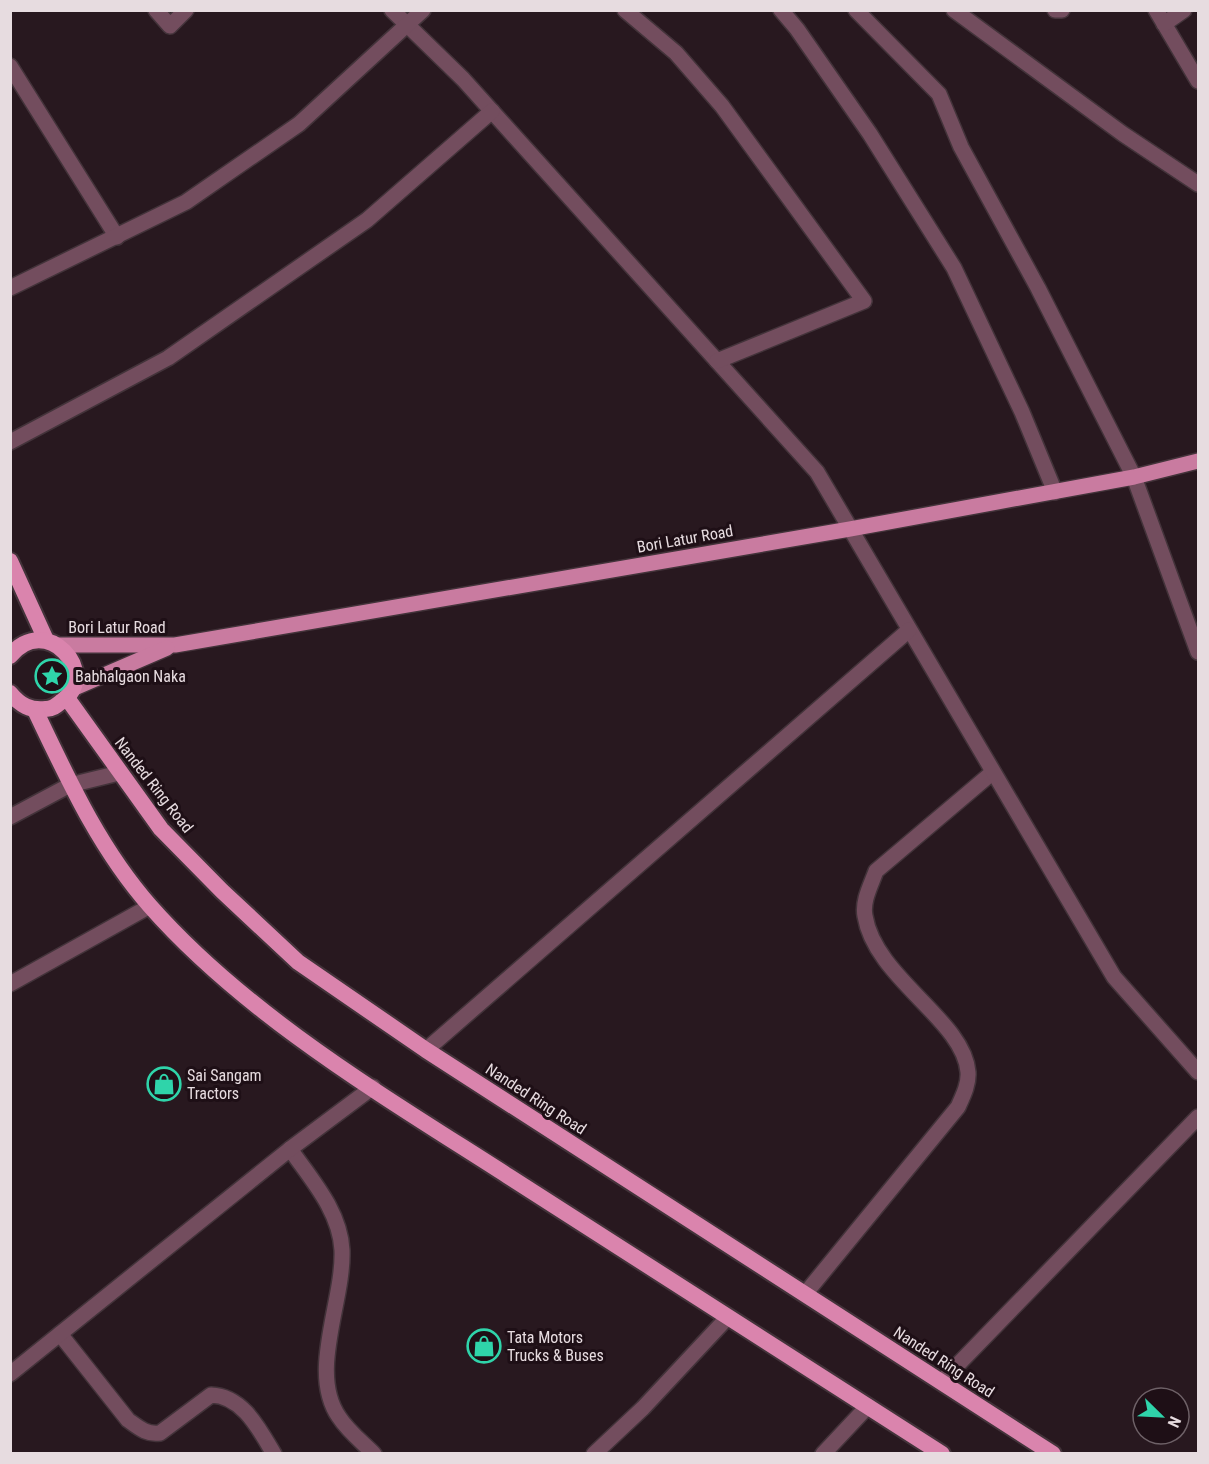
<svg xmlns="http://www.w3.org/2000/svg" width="1209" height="1464" font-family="'Roboto Condensed',sans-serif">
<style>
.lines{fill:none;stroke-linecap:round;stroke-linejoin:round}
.service-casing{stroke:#43333a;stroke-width:18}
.minor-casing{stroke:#43333a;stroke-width:18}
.primary-casing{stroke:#43333a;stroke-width:18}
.trunk-casing{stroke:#43333a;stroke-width:20}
.service{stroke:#734d5e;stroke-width:15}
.minor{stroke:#734d5e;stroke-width:15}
.primary{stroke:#c97ba0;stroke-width:15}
.trunk{stroke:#da84ad;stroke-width:16}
.labels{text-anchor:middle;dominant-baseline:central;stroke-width:6;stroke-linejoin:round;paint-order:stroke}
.street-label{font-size:16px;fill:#e7dce0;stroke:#1e0f16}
.poi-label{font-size:16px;fill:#e7dce0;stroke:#1e0f16;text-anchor:start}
</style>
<rect width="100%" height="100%" fill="#28181f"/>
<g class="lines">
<!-- service casing -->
<g class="service-casing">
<g id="service">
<path d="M10,817L70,785L119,773"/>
<path d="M10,984L150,906"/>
<path d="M805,1294L958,1107C963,1096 969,1084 968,1072C964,1020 875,978 865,916C862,901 871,885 876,871L993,772"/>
<path d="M823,1454L868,1406"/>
</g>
</g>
<!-- minor casing -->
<g class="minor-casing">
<g id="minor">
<path d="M156,10L170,26L186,10"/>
<path d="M392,10L463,79L817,472L1114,977L1198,1072"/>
<path d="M625,10L676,53L722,106L864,301L717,361"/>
<path d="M781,10L797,29L870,134L954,268L1022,412L1055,492"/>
<path d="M856,10L939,94L961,147L1038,288L1134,477L1198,652"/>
<path d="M954,10L1123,134L1198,184"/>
<path d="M1055,10H1062"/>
<path d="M1156,10L1198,81"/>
<path d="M1164,24L1184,10"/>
<path d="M10,66L117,237"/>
<path d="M10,288L186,202L299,124L423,10"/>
<path d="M10,442L168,358L367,220L492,111"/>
<path d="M426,1050L909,630"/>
<path d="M290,1149C311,1179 340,1211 342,1250C344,1302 308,1372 339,1417C348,1431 362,1442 374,1454"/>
<path d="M60,1334L128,1420C139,1428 147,1435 160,1433L211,1395C243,1396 259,1429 274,1454"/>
<path d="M10,1374L290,1149L373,1087"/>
<path d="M941,1382L1198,1117"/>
<path d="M594,1454L643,1408L728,1317"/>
</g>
</g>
<!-- primary casing -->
<g class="primary-casing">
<g id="primary">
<path d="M59,645H175L850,529L1134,477L1198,461"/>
<path d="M72,689L167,648"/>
</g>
</g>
<!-- trunk casing -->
<g class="trunk-casing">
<g id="trunk">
<path d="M10,561L46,640"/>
<path d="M10,656C46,611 101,674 62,701C57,705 53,709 46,709C30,711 20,705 10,693"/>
<path d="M67,698L161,829L222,891L298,962L426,1050L1053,1454"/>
<path d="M35,710C68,779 99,848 150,906C247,1016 385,1097 508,1176C652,1268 797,1361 942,1454"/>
</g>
</g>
<!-- service -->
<use href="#service" class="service"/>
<!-- minor -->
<use href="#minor" class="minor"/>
<!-- primary -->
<use href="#primary" class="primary"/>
<!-- trunk -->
<use href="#trunk" class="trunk"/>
</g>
<!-- icons -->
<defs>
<g id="sight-ring" transform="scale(1.725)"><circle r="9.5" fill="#1e0f16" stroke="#2fd4aa" stroke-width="1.5"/><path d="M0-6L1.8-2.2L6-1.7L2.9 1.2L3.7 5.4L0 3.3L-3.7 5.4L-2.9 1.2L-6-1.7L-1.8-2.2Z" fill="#2fd4aa"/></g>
<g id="shop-ring" transform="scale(1.725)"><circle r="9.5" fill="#1e0f16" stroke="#2fd4aa" stroke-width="1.5"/><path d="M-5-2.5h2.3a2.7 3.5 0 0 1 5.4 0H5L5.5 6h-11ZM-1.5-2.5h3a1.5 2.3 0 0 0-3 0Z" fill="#2fd4aa"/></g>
</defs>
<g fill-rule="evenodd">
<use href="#sight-ring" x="52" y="676"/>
<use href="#shop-ring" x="164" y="1084"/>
<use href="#shop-ring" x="484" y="1346"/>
</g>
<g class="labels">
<!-- street labels -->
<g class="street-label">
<text transform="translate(685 539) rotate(-10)">Bori Latur Road</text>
<text x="117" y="627">Bori Latur Road</text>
<text transform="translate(154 785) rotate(52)">Nanded Ring Road</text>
<text transform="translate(536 1099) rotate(33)">Nanded Ring Road</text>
<text transform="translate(944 1362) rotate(33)">Nanded Ring Road</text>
</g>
<!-- poi labels -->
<g class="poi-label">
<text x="75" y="676">Babhalgaon Naka</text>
<text x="187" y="1075">Sai Sangam<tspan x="187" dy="18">Tractors</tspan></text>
<text x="507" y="1337">Tata Motors<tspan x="507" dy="18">Trucks &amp; Buses</tspan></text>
</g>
</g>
<!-- border -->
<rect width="1209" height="1464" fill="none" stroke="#e7dce0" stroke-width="24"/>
<!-- north arrow -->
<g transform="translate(1161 1416) rotate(114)"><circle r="28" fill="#1e0f16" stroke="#6e6167" stroke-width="1.5"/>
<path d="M0-4.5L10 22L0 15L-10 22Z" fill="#2fd4aa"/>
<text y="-9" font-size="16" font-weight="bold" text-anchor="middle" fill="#e7dce0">N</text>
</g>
</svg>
